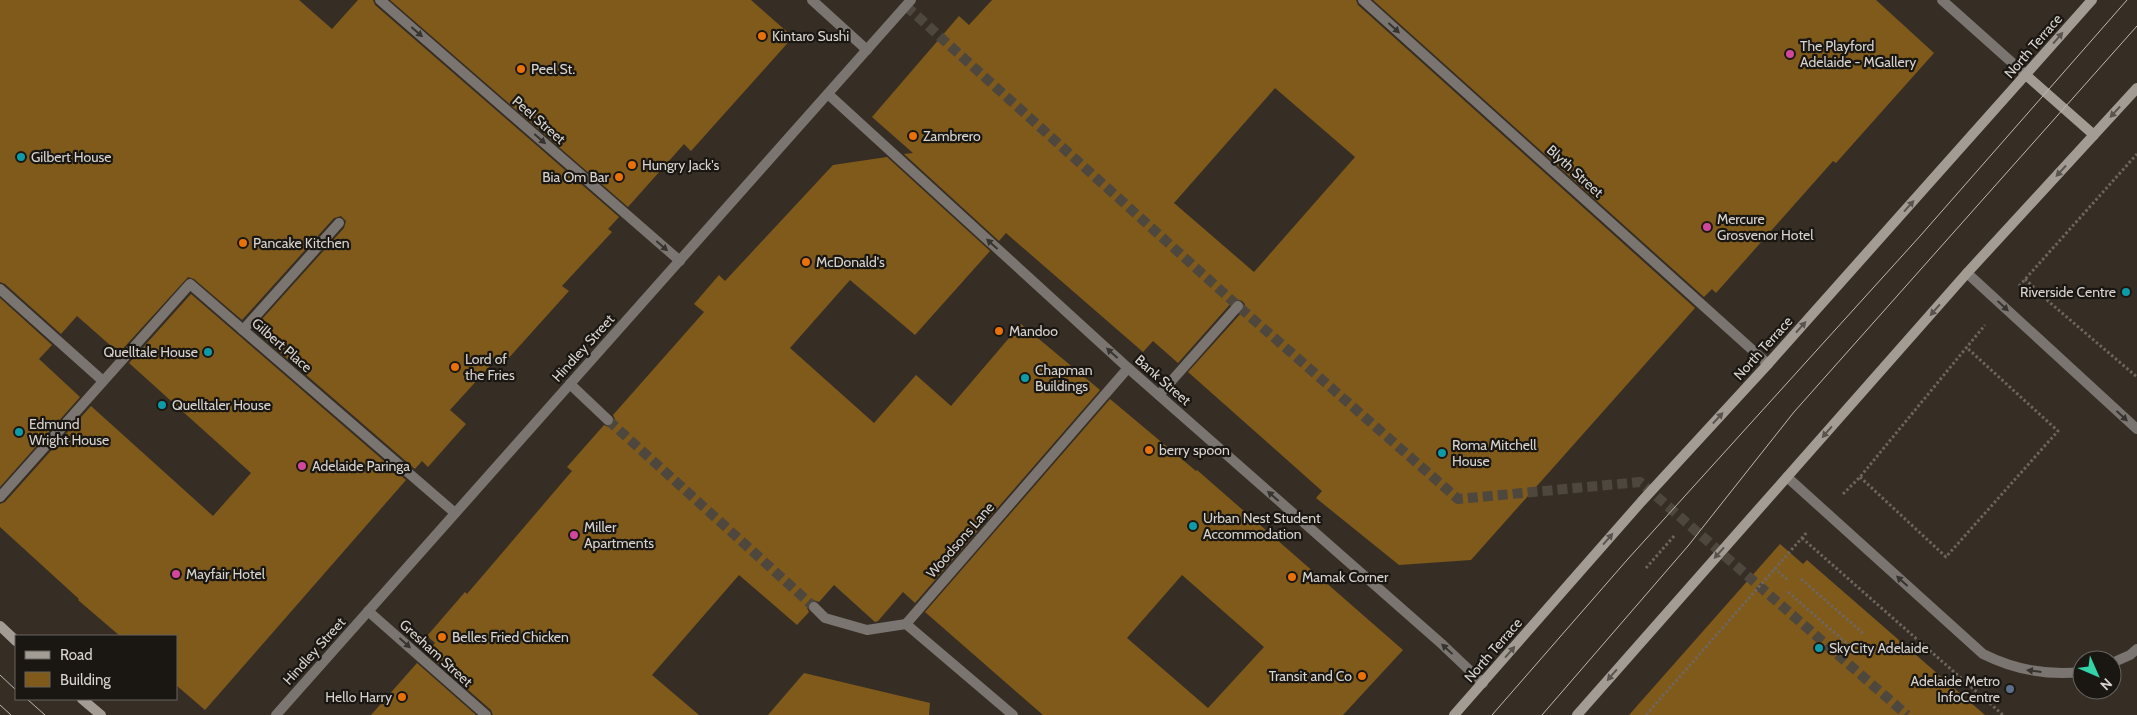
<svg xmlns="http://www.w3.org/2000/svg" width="2137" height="715" font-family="Cabin,sans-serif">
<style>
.building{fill:#805a1b;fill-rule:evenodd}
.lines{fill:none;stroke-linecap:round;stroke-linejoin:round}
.pedestrian-tunnel{stroke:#4e473e;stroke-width:10;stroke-dasharray:10 5;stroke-linecap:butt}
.path{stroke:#6d665e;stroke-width:3;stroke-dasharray:2.5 2.5;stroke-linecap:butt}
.service{stroke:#7a7571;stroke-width:10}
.pedestrian{stroke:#7a7571;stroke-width:10}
.minor{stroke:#7a7571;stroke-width:10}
.tertiary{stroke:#7a7571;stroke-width:10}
.secondary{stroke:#a39c95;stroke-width:10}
.tram{stroke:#beb8b3;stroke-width:1}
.oneway{fill:#37332f}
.oneway2{fill:#58534e}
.food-dot{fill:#e8710a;stroke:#1a1713;stroke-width:2}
.hotel-dot{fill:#d1479c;stroke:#1a1713;stroke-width:2}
.culture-dot{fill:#0f9aa8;stroke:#1a1713;stroke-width:2}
.service-dot{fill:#5c6f8a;stroke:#1a1713;stroke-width:2}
.labels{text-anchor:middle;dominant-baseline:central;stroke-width:4.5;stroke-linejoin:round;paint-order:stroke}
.poi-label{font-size:14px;fill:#d8d3ce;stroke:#1a1713;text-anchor:start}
.street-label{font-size:14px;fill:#d8d3ce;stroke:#1a1713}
</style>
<rect width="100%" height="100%" fill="#362e25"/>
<!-- building -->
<g class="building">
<path d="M0,0H299L332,29L358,0H373L375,5L619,217L608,229L612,232L562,286L569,291L505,362L499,356L450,410L466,424L428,467L422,461L415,469L253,329L344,228L346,221L341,216L334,218L242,320L194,279L188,277L119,353L77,316L61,334L5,284L0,282Z"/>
<path d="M390,0H751L793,37L691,151L684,144L628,207Z"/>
<path d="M992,0H1356L1358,5L1695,308L1471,560L1399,565L1316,498L1322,491L1188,372L1243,311L1245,304L1242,301L1236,299L1233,301L1178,363L1153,341L1143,352L1006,233L999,241L904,154L913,153L872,117L959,16L969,25ZM1275,88L1355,157L1254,272L1174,203Z"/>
<path d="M1373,0H1876L1934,53L1836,163L1833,161L1716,293L1712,289L1704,297Z"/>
<path d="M887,157L990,251L915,335L850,280L790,348L874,423L916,375L951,406L1021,324L1100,390L915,603L903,592L878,621L875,622L834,585L819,602L813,600L809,603L807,608L809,612L797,625L739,575L652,675L699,715H493L491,710L426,653L435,643L427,636L465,592L467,594L572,471L567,467L604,425L609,427L613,424L615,419L613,415L704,312L694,304L719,275L725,281L833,165Z"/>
<path d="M191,294L406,480L205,710L176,685V636H120L78,600L79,599L0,527V504L5,502L91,406L213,516L251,473L129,363Z"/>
<path d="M0,298L52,345L39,359L80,397L0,487Z"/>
<path d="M1110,399L1196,471L1197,470L1403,650L1343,715H1043L925,612ZM1182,575L1264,647L1208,708L1127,638Z"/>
<path d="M1780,544L1803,564L1807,560L1985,715H1629Z"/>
<path d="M417,663L476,715H371Z"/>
<path d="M804,673L930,703L929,715H768Z"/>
</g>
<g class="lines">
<!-- pedestrian-tunnel -->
<g class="pedestrian-tunnel">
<path d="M906,6L1238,306L1458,499L1640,482L1907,715"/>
<path d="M608,420L814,607"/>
</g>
<!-- path -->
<g class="path">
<path d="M2025,279L2048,301L2137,377"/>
<path d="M2019,286L2137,154"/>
<path d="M1860,477L1946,557L2058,431L1966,347"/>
<path d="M1843,494L1860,477L1985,325"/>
<path d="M1802,538L2003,715"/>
<path d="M1646,568L1675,535"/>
<path d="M1774,568L1789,581"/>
<path d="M1801,579L1864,634"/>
<path d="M1788,592L1851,647"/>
<path d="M1646,715L1808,531"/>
</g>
<!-- service -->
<g class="service">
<path d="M1967,273L2137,429"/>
<path d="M0,289L103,381"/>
<path d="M243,330L339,223"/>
<path d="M1787,477L1983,654C2015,670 2046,676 2082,672"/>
<path d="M0,497L190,284L455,513"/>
<path d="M2112,663L2130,655L2137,649"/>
<path d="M1013,715L906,624L1128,368"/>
</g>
<!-- pedestrian -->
<g class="pedestrian">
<path d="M380,0L680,261"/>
<path d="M812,0L867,50"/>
<path d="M570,384L608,420"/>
<path d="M1159,395L1238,306"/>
<path d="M814,607L825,618L867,630L906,624"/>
</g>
<!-- minor -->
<g class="minor">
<path d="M1363,0L1768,364"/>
<path d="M1942,0L2026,75"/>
<path d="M828,94L1128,368L1443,645L1483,683"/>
<path d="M368,611L486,715"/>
</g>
<!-- tertiary -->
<path class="tertiary" d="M276,715L911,0"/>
<!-- secondary -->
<g class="secondary">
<path d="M2026,75L2094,135"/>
<path d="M0,626L16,641"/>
<path d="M82,699L101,715"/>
<path d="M1454,715L1641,502L1768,364L2092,0"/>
<path d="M1577,715L1967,273L2137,88"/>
</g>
<!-- tram -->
<g class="tram">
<path d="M0,675L16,690"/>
<path d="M27,699L45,715"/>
<path d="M0,705L11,715"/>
<path d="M1492,715L1627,560L1921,235L2127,0"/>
<path d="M1542,715L1688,546L1794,412L2137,26"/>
</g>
</g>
<!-- one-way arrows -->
<defs><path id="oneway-solid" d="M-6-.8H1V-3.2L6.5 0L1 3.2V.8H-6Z" transform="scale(1.25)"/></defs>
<g class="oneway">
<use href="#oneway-solid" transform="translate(1394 28) rotate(42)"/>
<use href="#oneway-solid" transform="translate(417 32) rotate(41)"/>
<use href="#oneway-solid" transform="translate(540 139) rotate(41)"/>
<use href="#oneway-solid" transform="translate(992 244) rotate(-138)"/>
<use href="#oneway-solid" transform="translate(662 246) rotate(41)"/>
<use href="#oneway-solid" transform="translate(2003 306) rotate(43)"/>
<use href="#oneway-solid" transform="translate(1112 353) rotate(-138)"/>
<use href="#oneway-solid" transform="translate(2122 416) rotate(43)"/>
<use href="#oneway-solid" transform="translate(1273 496) rotate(-139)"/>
<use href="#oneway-solid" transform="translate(1902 581) rotate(-138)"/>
<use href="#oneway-solid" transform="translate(405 643) rotate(42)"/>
<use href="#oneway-solid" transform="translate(1447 649) rotate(-137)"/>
<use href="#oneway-solid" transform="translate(2034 671) rotate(-173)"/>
</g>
<g class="oneway2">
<use href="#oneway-solid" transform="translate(2058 38) rotate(-49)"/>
<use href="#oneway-solid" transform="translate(2115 112) rotate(133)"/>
<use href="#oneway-solid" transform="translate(2061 171) rotate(133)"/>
<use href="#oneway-solid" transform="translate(1909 206) rotate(-48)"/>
<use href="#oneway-solid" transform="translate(1935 310) rotate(131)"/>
<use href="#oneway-solid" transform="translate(1801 327) rotate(-48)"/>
<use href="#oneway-solid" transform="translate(1718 418) rotate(-47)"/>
<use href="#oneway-solid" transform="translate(1827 432) rotate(131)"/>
<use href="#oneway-solid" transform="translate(1608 539) rotate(-49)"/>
<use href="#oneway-solid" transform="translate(1719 553) rotate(132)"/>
<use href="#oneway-solid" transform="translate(1510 652) rotate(-49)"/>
<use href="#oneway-solid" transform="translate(1612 675) rotate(131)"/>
</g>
<!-- markers -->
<g class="food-dot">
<circle cx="762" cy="36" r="5"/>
<circle cx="521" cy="69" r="5"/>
<circle cx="913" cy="136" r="5"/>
<circle cx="632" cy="165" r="5"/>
<circle cx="619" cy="177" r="5"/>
<circle cx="243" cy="243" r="5"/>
<circle cx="806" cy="262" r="5"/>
<circle cx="999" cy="331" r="5"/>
<circle cx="455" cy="367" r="5"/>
<circle cx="1149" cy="450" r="5"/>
<circle cx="1292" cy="577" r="5"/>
<circle cx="442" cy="637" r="5"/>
<circle cx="1362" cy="676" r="5"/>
<circle cx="402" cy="697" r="5"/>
</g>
<g class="hotel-dot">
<circle cx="1790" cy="54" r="5"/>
<circle cx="1707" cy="227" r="5"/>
<circle cx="302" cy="466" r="5"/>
<circle cx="574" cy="535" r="5"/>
<circle cx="176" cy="574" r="5"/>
</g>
<g class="culture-dot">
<circle cx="21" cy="157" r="5"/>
<circle cx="2126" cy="292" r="5"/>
<circle cx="208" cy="352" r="5"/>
<circle cx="1025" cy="378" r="5"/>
<circle cx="162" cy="405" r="5"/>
<circle cx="19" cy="432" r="5"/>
<circle cx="1442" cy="453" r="5"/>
<circle cx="1193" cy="526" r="5"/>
<circle cx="1819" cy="648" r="5"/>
</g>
<circle class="service-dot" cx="2010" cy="689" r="5"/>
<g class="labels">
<!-- poi labels -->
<g class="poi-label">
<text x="772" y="36">Kintaro Sushi</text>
<text x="1800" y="46">The Playford<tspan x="1800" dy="16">Adelaide - MGallery</tspan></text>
<text x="531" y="69">Peel St.</text>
<text x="923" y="136">Zambrero</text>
<text x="31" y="157">Gilbert House</text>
<text x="642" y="165">Hungry Jack's</text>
<text x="609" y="177" text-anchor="end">Bia Om Bar</text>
<text x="1717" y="219">Mercure<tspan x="1717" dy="16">Grosvenor Hotel</tspan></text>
<text x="253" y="243">Pancake Kitchen</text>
<text x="816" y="262">McDonald's</text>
<text x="2116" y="292" text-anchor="end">Riverside Centre</text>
<text x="1009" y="331">Mandoo</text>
<text x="198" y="352" text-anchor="end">Quelltale House</text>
<text x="465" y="359">Lord of<tspan x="465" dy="16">the Fries</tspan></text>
<text x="1035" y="370">Chapman<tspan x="1035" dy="16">Buildings</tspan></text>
<text x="172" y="405">Quelltaler House</text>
<text x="29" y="424">Edmund<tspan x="29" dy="16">Wright House</tspan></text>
<text x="1452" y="445">Roma Mitchell<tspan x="1452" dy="16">House</tspan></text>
<text x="1159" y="450">berry spoon</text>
<text x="312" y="466">Adelaide Paringa</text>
<text x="1203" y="518">Urban Nest Student<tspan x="1203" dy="16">Accommodation</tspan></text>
<text x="584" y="527">Miller<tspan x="584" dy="16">Apartments</tspan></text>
<text x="186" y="574">Mayfair Hotel</text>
<text x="1302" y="577">Mamak Corner</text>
<text x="452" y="637">Belles Fried Chicken</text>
<text x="1829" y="648">SkyCity Adelaide</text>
<text x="1352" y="676" text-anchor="end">Transit and Co</text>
<text x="2000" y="681" text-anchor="end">Adelaide Metro<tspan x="2000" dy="16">InfoCentre</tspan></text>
<text x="392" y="697" text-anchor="end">Hello Harry</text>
</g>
<!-- street labels -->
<g class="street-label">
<text transform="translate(2033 46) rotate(-49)">North Terrace</text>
<text transform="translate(539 120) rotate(41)">Peel Street</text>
<text transform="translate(1575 171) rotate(42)">Blyth Street</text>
<text transform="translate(282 345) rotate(41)">Gilbert Place</text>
<text transform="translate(583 348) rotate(-48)">Hindley Street</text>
<text transform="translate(1763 348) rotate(-48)">North Terrace</text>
<text transform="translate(1163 380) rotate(41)">Bank Street</text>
<text transform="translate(960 540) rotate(-49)">Woodsons Lane</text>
<text transform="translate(1493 650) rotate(-49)">North Terrace</text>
<text transform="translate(314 651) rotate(-48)">Hindley Street</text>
<text transform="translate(436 653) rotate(42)">Gresham Street</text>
</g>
</g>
<!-- legend -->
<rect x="15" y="635" width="162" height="65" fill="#1a1713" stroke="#66625e"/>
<rect x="25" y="651" width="25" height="8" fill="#a39c95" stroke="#66625e"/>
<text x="60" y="660" font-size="15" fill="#d8d3ce">Road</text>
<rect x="25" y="672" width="25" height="15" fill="#805a1b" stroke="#66625e"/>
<text x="60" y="685" font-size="15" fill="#d8d3ce">Building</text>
<!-- north arrow -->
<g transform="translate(2097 675) rotate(135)"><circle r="24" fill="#1a1713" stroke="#66625e"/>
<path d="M0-4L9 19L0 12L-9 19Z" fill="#33d4a8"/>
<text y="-8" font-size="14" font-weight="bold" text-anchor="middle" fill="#d8d3ce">N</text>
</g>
</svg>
